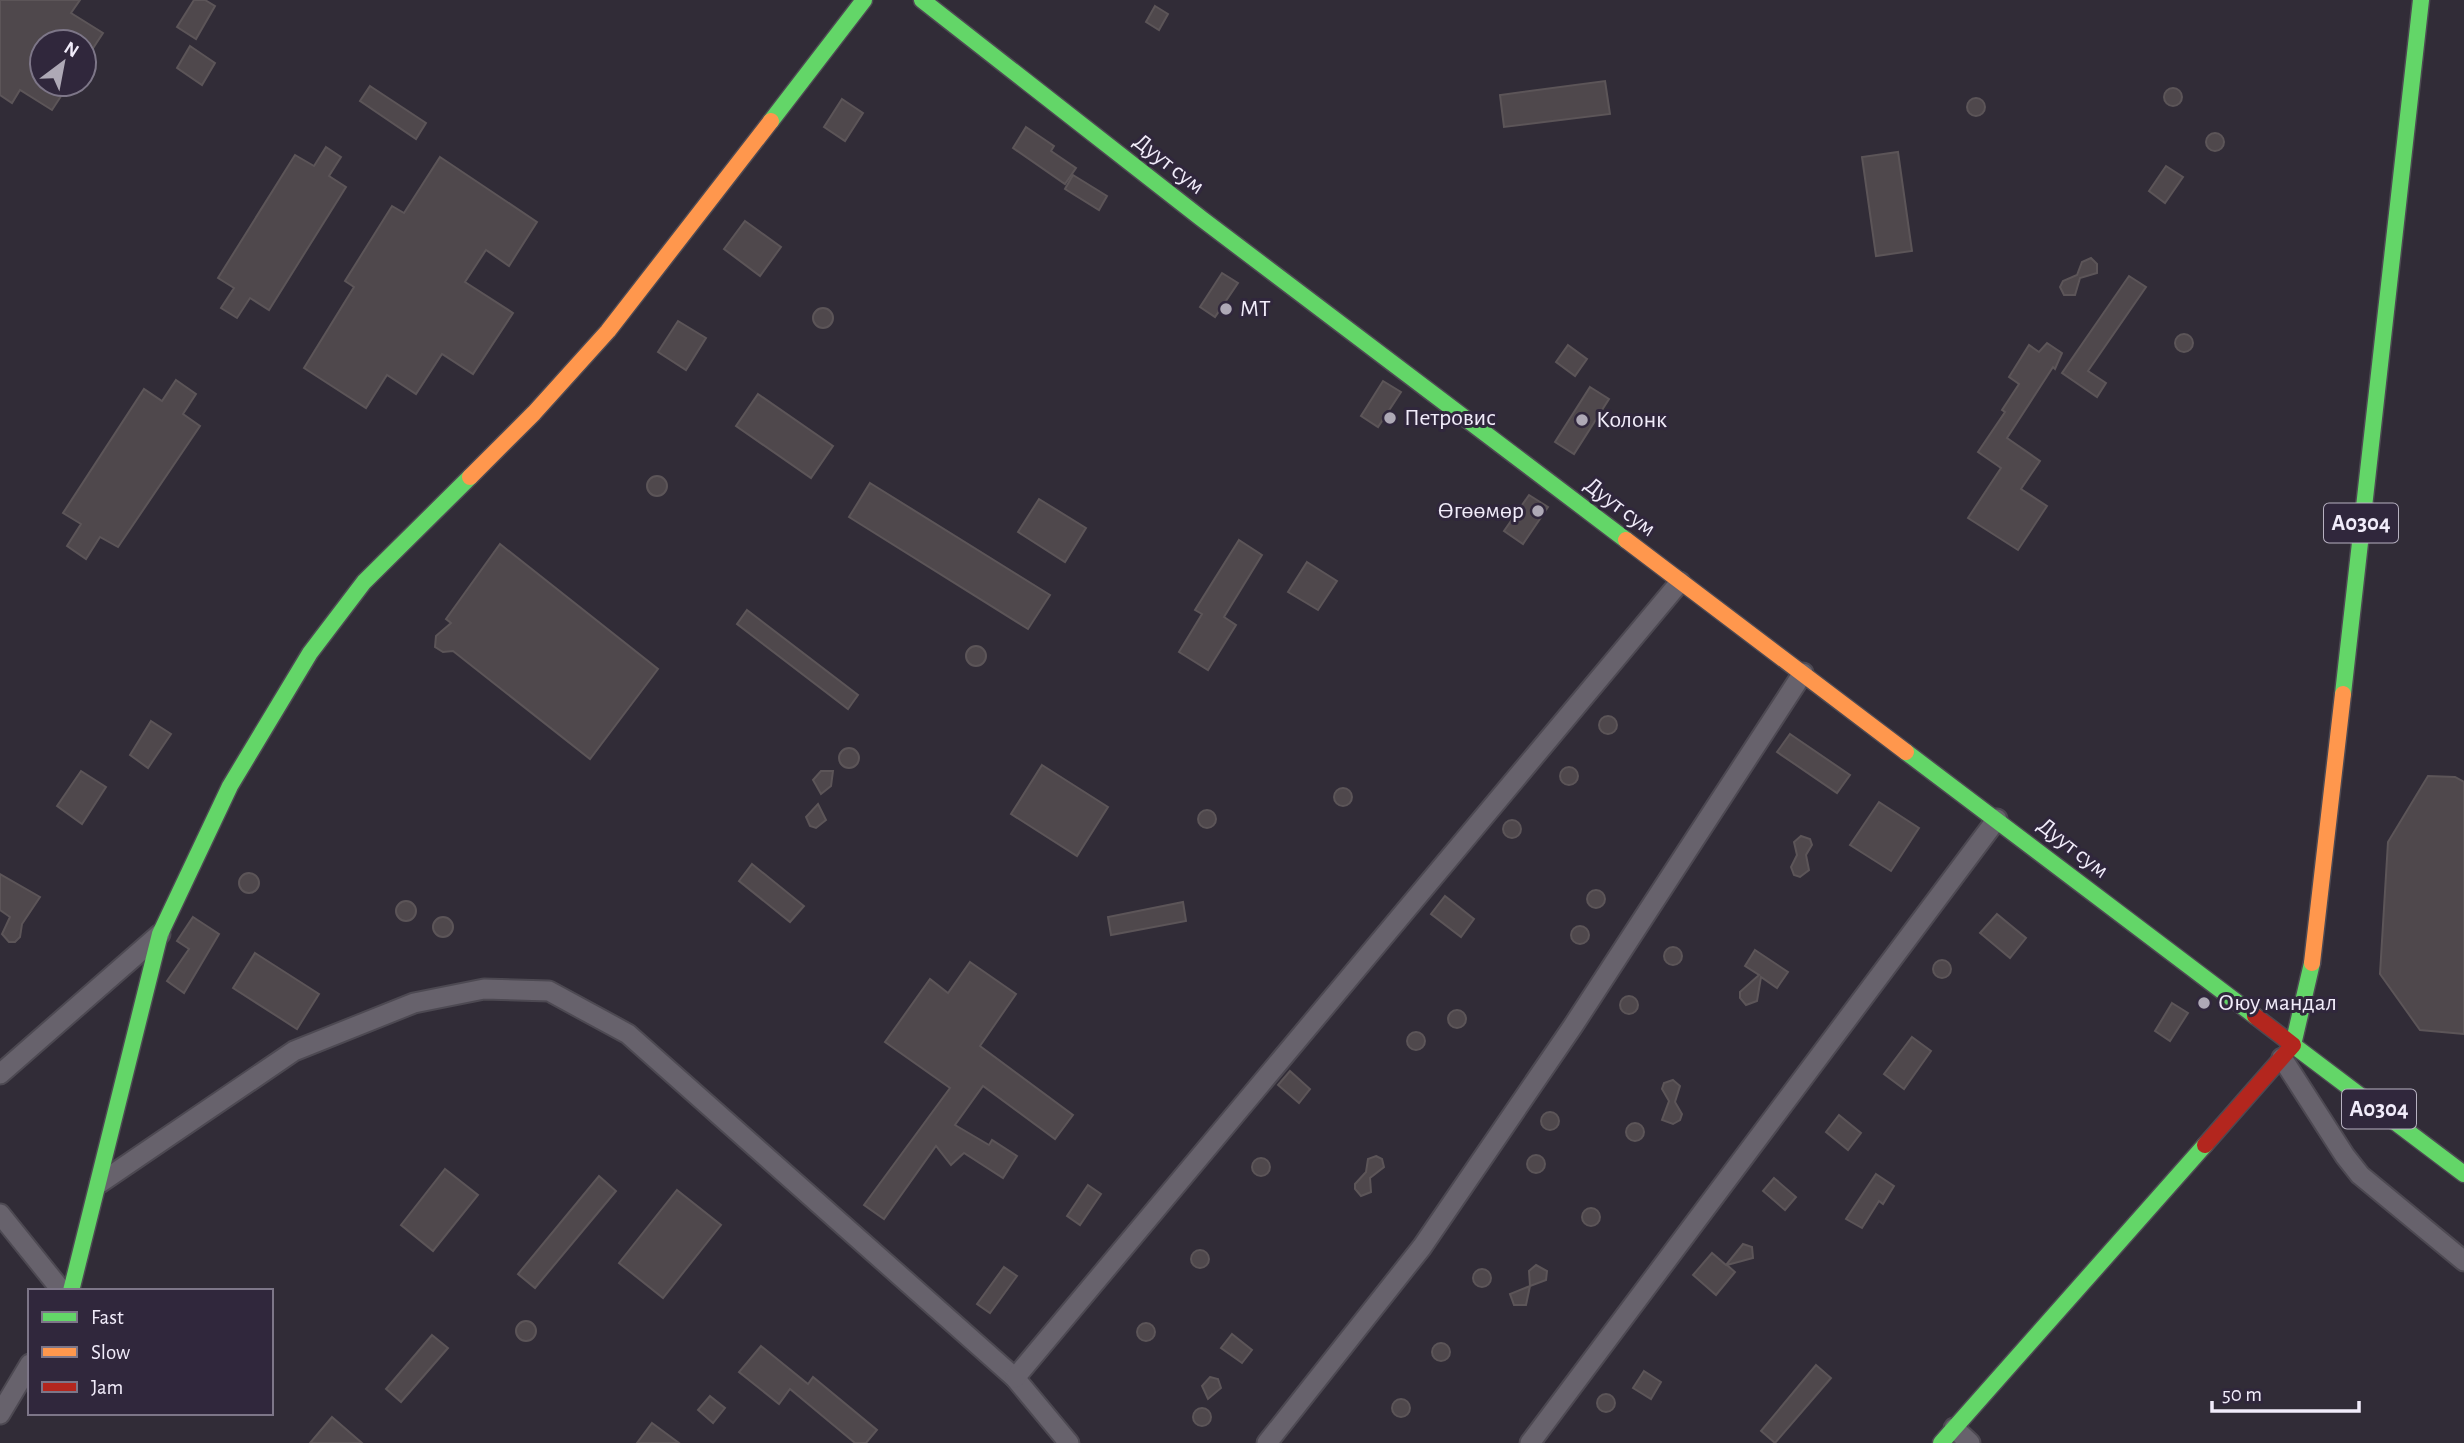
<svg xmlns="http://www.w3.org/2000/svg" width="2464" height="1443" font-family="'Alegreya Sans',sans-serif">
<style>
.building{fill:#4f484c;stroke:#5c5558;stroke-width:2}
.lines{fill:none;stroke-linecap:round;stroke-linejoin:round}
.street-casing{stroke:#4d4952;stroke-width:23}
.fast-casing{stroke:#4d4952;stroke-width:19}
.slow-casing{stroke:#4d4952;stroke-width:19}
.jam-casing{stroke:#4d4952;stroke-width:19}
.street{stroke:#67626c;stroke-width:19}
.fast{stroke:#63d668;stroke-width:16}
.slow{stroke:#ff974d;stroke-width:16}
.jam{stroke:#b3261e;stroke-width:16}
.poi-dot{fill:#aea9b6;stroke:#30273c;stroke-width:2.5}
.labels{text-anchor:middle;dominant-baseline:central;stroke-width:6;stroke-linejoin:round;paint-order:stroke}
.shield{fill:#30273c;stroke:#b7b1c1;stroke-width:2}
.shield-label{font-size:23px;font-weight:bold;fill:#f1ecfa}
.street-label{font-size:24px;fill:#f1ecfa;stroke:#30273c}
.poi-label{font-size:24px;fill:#f1ecfa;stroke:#30273c;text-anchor:start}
</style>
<rect width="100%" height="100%" fill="#312c37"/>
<!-- building -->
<g class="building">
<path d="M0,0H80L71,13L103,33L84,62V42H42V84H69L52,110L20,90L12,103L0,95Z"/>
<path d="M194,0H205L215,6L196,39L177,27Z"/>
<path d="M1155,6L1168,14L1159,30L1146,22Z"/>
<path d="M190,46L215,63L202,85L177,68Z"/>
<path d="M1605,81L1610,114L1504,127L1500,95Z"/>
<path d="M370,86L426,123L416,139L360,101Z"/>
<circle cx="2173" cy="97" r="9"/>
<circle cx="1976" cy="107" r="9"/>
<path d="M842,99L863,113L845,141L824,127Z"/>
<path d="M1026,127L1054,146L1051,151L1076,168L1065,184L1013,148Z"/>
<circle cx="2215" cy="142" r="9"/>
<path d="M326,147L341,157L329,176L346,187L269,310L250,298L237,318L221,308L234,288L218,278L295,155L314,166Z"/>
<path d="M1898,152L1912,251L1876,256L1862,157Z"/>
<path d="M440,157L537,222L509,266L486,250L465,282L513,313L473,374L442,354L416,394L387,375L366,408L304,368L354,287L345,281L392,206L404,213Z"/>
<path d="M2166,166L2183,177L2165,203L2149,191Z"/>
<path d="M1073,175L1107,196L1099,210L1065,189Z"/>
<path d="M745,221L781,247L760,276L724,249Z"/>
<path d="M2091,258L2097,264V273L2080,278L2075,295H2064L2060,287L2063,281L2077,275L2082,262Z"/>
<path d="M1222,273L1238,283L1215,317L1200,307Z"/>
<path d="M2129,276L2146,287L2088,371L2106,383L2097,397L2062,373Z"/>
<circle cx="823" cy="318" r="10"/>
<path d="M678,321L706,338L686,370L658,352Z"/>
<circle cx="2184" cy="343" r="9"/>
<path d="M2047,343L2062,353L2055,369L2053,367L2007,438L2040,461L2021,489L2047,506L2018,550L1968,518L2001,468L1978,452L2005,412L2002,410L2019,384L2009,377L2029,345L2039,352Z"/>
<path d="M1568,345L1587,359L1575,376L1556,362Z"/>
<path d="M176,380L196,394L183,414L200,426L118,547L100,537L86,559L67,546L81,524L63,513L144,389L162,401Z"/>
<path d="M1383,381L1401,392L1378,427L1361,416Z"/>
<path d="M1590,387L1609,399L1574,454L1555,442Z"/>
<path d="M758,394L833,446L811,478L736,426Z"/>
<circle cx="657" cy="486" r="10"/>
<path d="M870,483L1050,595L1028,629L849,517Z"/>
<path d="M1529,495L1548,507L1523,544L1504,531Z"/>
<path d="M1039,499L1086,528L1065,562L1018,532Z"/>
<path d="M1239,540L1262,555L1224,617L1236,625L1208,670L1179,652L1202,614L1195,610Z"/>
<path d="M500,544L658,669L590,759L453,651L443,652L435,647L436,636L451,623L446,619Z"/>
<path d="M1307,562L1337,581L1318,610L1288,592Z"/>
<path d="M747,610L858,695L848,709L737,624Z"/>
<circle cx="976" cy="656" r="10"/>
<circle cx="1608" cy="725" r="9"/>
<path d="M151,721L171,734L148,768L130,755Z"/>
<path d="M1790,734L1850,775L1837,793L1777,752Z"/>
<circle cx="849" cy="758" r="10"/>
<path d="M1042,765L1108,807L1077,856L1011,814Z"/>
<circle cx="1569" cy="776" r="9"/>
<path d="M81,771L106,787L82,824L57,806Z"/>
<path d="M821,771H833L831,786L821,794L813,780Z"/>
<path d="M2428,776L2455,777L2464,782V1034L2420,1030L2380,974L2388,842Z"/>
<circle cx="1343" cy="797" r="9"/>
<path d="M1879,802L1919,828L1891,871L1850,845Z"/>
<path d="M818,804L826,820L816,828L810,826L806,817Z"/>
<circle cx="1207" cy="819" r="9"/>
<circle cx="1512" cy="829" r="9"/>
<path d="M1801,836L1810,839L1812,845L1806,855L1809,870L1800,877L1794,875L1791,867L1797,855L1794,842Z"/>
<path d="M752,864L804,906L790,922L739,881Z"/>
<circle cx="249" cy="883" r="10"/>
<path d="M0,874L40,897L22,924L20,937L15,942H9L2,934L10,917L0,910Z"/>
<circle cx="1596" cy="899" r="9"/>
<path d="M1445,896L1474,919L1461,937L1431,914Z"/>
<circle cx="406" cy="911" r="10"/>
<path d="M1183,902L1186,921L1111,935L1108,917Z"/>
<path d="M1997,914L2026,938L2010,958L1980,933Z"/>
<path d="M193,917L219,934L184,993L167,981L189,949L177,941Z"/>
<circle cx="443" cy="927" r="10"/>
<circle cx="1580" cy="935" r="9"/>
<circle cx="1673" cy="956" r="9"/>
<path d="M1755,950L1788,972L1777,988L1761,977L1757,1001L1746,1005L1740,998V992L1759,975L1745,966Z"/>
<path d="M255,953L319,994L297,1029L233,988Z"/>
<circle cx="1942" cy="969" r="9"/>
<path d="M970,962L1016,994L980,1046L1073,1115L1055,1139L983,1086L955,1125L989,1145L992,1140L1017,1156L1003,1178L964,1153L951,1165L936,1146L884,1219L864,1205L950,1088L885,1042L930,979L948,993Z"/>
<circle cx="1629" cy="1005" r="9"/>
<path d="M2172,1003L2188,1013L2170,1041L2155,1031Z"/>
<circle cx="1457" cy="1019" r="9"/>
<circle cx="1416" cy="1041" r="9"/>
<path d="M1912,1037L1931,1051L1904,1089L1884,1074Z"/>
<path d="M1290,1071L1310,1089L1299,1103L1278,1085Z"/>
<path d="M1673,1080L1680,1086L1675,1102L1682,1114L1680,1120L1673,1124L1662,1120L1669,1101L1662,1089L1664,1083Z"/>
<circle cx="1550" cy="1121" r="9"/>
<path d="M1839,1115L1861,1133L1848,1150L1826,1132Z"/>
<circle cx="1635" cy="1132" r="9"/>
<circle cx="1536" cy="1164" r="9"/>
<path d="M1376,1156L1382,1159L1384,1167L1370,1178L1371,1192L1361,1196L1355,1189V1184L1366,1172L1368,1159Z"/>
<circle cx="1261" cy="1167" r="9"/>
<path d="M445,1169L478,1195L433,1251L401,1225Z"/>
<path d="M1876,1174L1894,1186L1883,1204L1879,1201L1862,1228L1846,1219Z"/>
<path d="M599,1176L616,1191L535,1288L518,1274Z"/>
<path d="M1774,1178L1796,1197L1785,1210L1763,1191Z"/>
<path d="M1088,1185L1101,1194L1080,1225L1067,1216Z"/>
<path d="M677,1190L721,1225L663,1298L619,1263Z"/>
<circle cx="1591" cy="1217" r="9"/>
<path d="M1743,1244L1752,1247L1753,1258L1727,1265L1735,1272L1716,1295L1693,1275L1712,1253L1726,1265Z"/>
<circle cx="1200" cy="1259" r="9"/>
<path d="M1536,1265L1547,1271L1546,1280L1530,1286L1526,1305H1514L1510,1294L1530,1286L1529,1271Z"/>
<path d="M1004,1267L1017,1276L990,1313L977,1304Z"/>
<circle cx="1482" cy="1278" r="9"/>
<circle cx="526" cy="1331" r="10"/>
<circle cx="1146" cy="1332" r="9"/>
<path d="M1232,1334L1252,1350L1242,1363L1221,1348Z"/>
<path d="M432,1335L448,1348L401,1402L386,1389Z"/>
<circle cx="1441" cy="1352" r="9"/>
<path d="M761,1346L808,1384L813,1377L877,1430L866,1443H855L790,1389L779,1404L739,1372Z"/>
<path d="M1816,1365L1831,1378L1775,1443L1761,1431Z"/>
<path d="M1644,1371L1661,1382L1651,1399L1633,1388Z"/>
<path d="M1210,1377L1218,1379L1221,1388L1208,1399L1202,1386Z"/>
<circle cx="1606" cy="1403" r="9"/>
<path d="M710,1396L725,1408L713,1423L698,1410Z"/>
<circle cx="1401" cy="1408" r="9"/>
<circle cx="1202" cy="1417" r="9"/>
<path d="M332,1417L362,1443H310Z"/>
<path d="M652,1423L679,1443H637Z"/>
</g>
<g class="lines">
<!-- street casing -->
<g class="street-casing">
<g id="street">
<path d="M2282,1058L2345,1156L2360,1175L2464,1261"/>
<path d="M0,1074L160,934"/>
<path d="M100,1183L294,1051L414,1003L484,989L549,991L628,1034L1015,1378L1069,1443"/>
<path d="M0,1214L62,1291"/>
<path d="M1015,1378L1680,582"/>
<path d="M0,1414L30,1364"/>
<path d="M1954,1428L1970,1443"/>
<path d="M1267,1443L1422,1247L1573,1026L1803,673"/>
<path d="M1530,1443L1997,819"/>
</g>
</g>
<!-- fast casing -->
<g class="fast-casing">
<g id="fast">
<path d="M922,0L1202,219L1626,540"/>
<path d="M771,121L864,0"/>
<path d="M2343,694L2421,0"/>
<path d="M1906,752L2255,1016"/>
<path d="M2312,963L2293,1045L2464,1174"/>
<path d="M71,1291L160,934L230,786L310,653L364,582L470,477"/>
<path d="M1941,1443L2205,1145"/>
</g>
</g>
<!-- slow casing -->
<g class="slow-casing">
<g id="slow">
<path d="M470,477L534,413L608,331L771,121"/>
<path d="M1626,540L1906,752"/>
<path d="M2312,963L2343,694"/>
</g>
</g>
<!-- jam casing -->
<g class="jam-casing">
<path id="jam" d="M2205,1145L2293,1045L2255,1016"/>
</g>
<!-- street -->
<use href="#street" class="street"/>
<!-- fast -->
<use href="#fast" class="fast"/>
<!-- slow -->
<use href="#slow" class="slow"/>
<!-- jam -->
<use href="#jam" class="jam"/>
</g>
<!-- markers -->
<g class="poi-dot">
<circle cx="1226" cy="309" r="7"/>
<circle cx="1390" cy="418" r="7"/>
<circle cx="1582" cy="420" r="7"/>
<circle cx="1538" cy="511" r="7"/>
<circle cx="2204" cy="1003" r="7"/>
</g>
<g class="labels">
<!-- shield labels -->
<g class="shield">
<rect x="2324" y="503.5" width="74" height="39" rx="5"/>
<rect x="2342" y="1089.5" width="74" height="39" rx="5"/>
</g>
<g class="shield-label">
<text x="2361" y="523">A0304</text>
<text x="2379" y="1109">A0304</text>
</g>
<!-- street labels -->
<g class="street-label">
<text transform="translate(1169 164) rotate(38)">Дуут сум</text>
<text transform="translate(1620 507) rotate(37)">Дуут сум</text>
<text transform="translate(2073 848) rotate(38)">Дуут сум</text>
</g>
<!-- poi labels -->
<g class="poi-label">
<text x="1240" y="309">MT</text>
<text x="1404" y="418">Петровиc</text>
<text x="1596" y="420">Колонк</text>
<text x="1524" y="511" text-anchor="end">Өгөөмөр</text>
<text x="2218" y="1003">Оюу мандал</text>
</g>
</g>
<!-- legend -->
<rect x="28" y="1289" width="245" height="126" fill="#30273c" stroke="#7d7688" stroke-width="2"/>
<rect x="42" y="1312" width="35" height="10" fill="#63d668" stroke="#7d7688" stroke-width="2"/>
<text x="91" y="1324" font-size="21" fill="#f1ecfa">Fast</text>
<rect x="42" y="1347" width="35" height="10" fill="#ff974d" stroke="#7d7688" stroke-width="2"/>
<text x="91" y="1359" font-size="21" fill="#f1ecfa">Slow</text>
<rect x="42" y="1382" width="35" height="10" fill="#b3261e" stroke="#7d7688" stroke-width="2"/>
<text x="91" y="1394" font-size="21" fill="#f1ecfa">Jam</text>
<!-- north arrow -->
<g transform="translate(63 63) rotate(32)"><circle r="33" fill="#30273c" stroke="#7d7688" stroke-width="2"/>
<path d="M0-5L12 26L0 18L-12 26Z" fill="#aea9b6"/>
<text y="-10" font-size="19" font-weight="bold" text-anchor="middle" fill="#f1ecfa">N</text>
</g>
<!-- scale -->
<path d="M2212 1401v10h147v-10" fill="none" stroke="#f1ecfa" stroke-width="3.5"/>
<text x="2222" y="1401" font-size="21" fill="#f1ecfa" stroke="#30273c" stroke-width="5" paint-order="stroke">50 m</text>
</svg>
